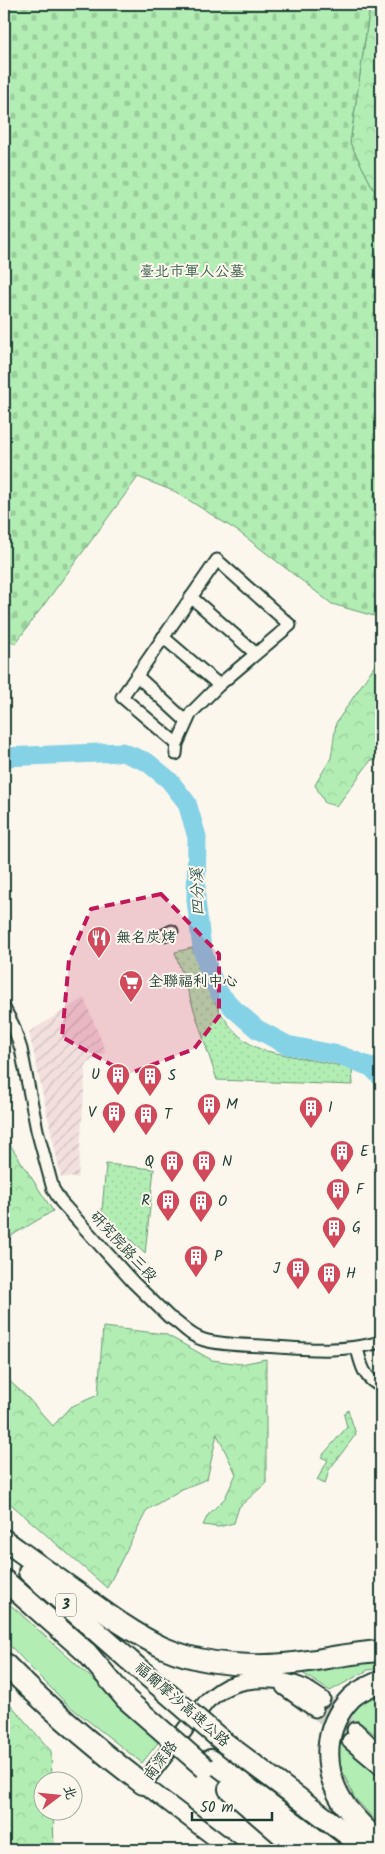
<svg xmlns="http://www.w3.org/2000/svg" width="385" height="1854" font-family="Kalam,'LXGW WenKai TC',sans-serif">
<style>
.industrial{fill:url(#industrial-furrows)}
.grass{fill:#b2eeb4;stroke:#689674}
.forest{fill:url(#forest-crowns);stroke:#689674}
.cemetery{fill:url(#cemetery-stones);stroke:#689674}
.park{fill:url(#park-dots);stroke:#689674}
.lines{fill:none;stroke-linecap:round;stroke-linejoin:round}
.river{stroke:#85d1e6;stroke-width:19}
.secondary-tunnel{stroke:#cfd2c7;stroke-width:15;stroke-dasharray:15 8;stroke-linecap:butt}
.street-casing{stroke:#1f3d34;stroke-width:15}
.secondary-casing{stroke:#1f3d34;stroke-width:19}
.highway-casing{stroke:#1f3d34;stroke-width:24}
.street{stroke:#fbf7ec;stroke-width:11}
.secondary{stroke:#fbf7ec;stroke-width:15}
.highway{stroke:#fbf7ec;stroke-width:20}
.highway-bridge-casing{stroke:#1f3d34;stroke-width:24;stroke-linecap:butt}
.highway-bridge{stroke:#fbf7ec;stroke-width:20}
.marked{fill:#c2185b;fill-opacity:0.2;stroke:#c2185b;stroke-width:4;stroke-dasharray:10 6;stroke-linejoin:round}
.labels{text-anchor:middle;dominant-baseline:central;stroke-width:4;stroke-linejoin:round;paint-order:stroke}
.shield{fill:#fbf7ec;stroke:#61756b;stroke-width:1}
.shield-label{font-size:14px;font-weight:bold;fill:#1f3d34}
.park-label{font-size:15px;fill:#3c604e;stroke:#fbf7ec}
.poi-label{font-size:15px;fill:#1f3d34;stroke:#fbf7ec;text-anchor:start}
.street-label{font-size:15px;fill:#1f3d34;stroke:#fbf7ec}
.water-label{font-size:16px;font-style:italic;fill:#335b58;stroke:#fbf7ec}
</style>
<defs>
<pattern id="industrial-furrows" width="10" height="10" patternUnits="userSpaceOnUse" patternTransform="scale(1.25)"><rect width="10" height="10" fill="#f2dfde"/><path d="M-1 1l2-2M0 10L10 0M9 11l2-2" fill="none" stroke="#cfc0bf"/></pattern>
<pattern id="forest-crowns" width="20" height="18" patternUnits="userSpaceOnUse" patternTransform="scale(1.25)"><rect width="20" height="18" fill="#b2eeb4"/><path d="M2 6a3 3 0 1 1 6 0M12 15a3 3 0 1 1 6 0" fill="none" stroke="#99cd9b"/></pattern>
<pattern id="cemetery-stones" width="16" height="16" patternUnits="userSpaceOnUse" patternTransform="scale(1.25)"><rect width="16" height="16" fill="#b2eeb4"/><path d="M2 7V4a2 2 0 0 1 4 0v3zM10 15v-3a2 2 0 0 1 4 0v3z" fill="#99cd9b"/></pattern>
<pattern id="park-dots" width="8" height="8" patternUnits="userSpaceOnUse" patternTransform="scale(1.25)"><rect width="8" height="8" fill="#b2eeb4"/><path d="M2 2h.1M6 6h.1" fill="none" stroke="#99cd9b" stroke-width="1.8" stroke-linecap="round"/></pattern>
</defs>
<rect width="100%" height="100%" fill="#fbf7ec"/>
<filter id="ink" filterUnits="userSpaceOnUse"><feTurbulence type="fractalNoise" baseFrequency=".02" numOctaves="2"/><feDisplacementMap in="SourceGraphic" scale="10" xChannelSelector="R" yChannelSelector="G"/><feConvolveMatrix kernelMatrix="1 2 1 2 8 2 1 2 1" color-interpolation-filters="sRGB"/></filter>
<g filter="url(#ink)">
<!-- industrial -->
<path class="industrial" d="M84,998L106,1052L86,1064L78,1178L61,1177L29,1032Z"/>
<!-- grass -->
<g class="grass">
<path d="M4,1599L160,1740L142,1763L68,1705L30,1667L4,1639Z"/>
<path d="M381,1658V1668L368,1670L330,1691L299,1671Z"/>
<path d="M381,1688V1739L357,1720L345,1740L357,1756L381,1780V1825L373,1818L354,1797L342,1770L337,1754L342,1721L354,1705Z"/>
</g>
<!-- forest -->
<g class="forest">
<path d="M365,4H381V204L350,143L369,12Z"/>
<path d="M381,656V761L371,760L337,806L325,803L315,785L331,758L336,723Z"/>
<path d="M4,1104L7,1140L53,1211L4,1240Z"/>
<path d="M103,1327L165,1334L212,1360L241,1364L266,1359V1483L239,1507L234,1523L218,1527L203,1525L208,1515L225,1498L236,1474L217,1434L207,1479L182,1489L147,1510L107,1588L4,1498V1376L27,1397L53,1426L70,1407L98,1395Z"/>
<path d="M4,1697L51,1751L52,1781L42,1782V1812H53L54,1850H4Z"/>
</g>
<!-- cemetery -->
<path class="cemetery" d="M4,4H365L369,12L350,143L381,204V618L332,604L239,532L176,492L138,477L15,644L4,634V578L5,575L4,573Z"/>
<!-- park -->
<g class="park">
<path d="M192,948C208,986 222,1038 266,1051L352,1068L353,1085L217,1080L175,952Z"/>
<path d="M106,1164L154,1169L145,1254L102,1211Z"/>
<path d="M348,1410L356,1434L329,1470L325,1484L317,1480L328,1460L321,1457L347,1427L344,1415Z"/>
</g>
<g class="lines">
<!-- river -->
<path class="river" d="M4,757L122,752L147,762L169,780L187,803L197,837L196,900L202,949L209,971L219,993L234,1009L257,1029L287,1045L339,1055L371,1067L381,1077"/>
<!-- secondary-tunnel -->
<g class="secondary-tunnel">
<path d="M322,1699L355,1730"/>
<path d="M315,1709L350,1741"/>
</g>
<!-- street casing -->
<g class="street-casing">
<g id="street">
<path d="M191,597L255,653"/>
<path d="M163,637L219,685"/>
<path d="M137,676L186,721"/>
<path d="M176,754L177,744L191,713L219,685L290,625L217,560L122,697L177,744"/>
<path d="M164,935L172,931"/>
<path d="M4,1008L13,1025L21,1049L37,1130L53,1189L61,1202L133,1282L169,1317C182,1324 187,1335 204,1340C222,1345 243,1345 262,1346C305,1349 339,1353 381,1342"/>
<path d="M357,1348C361,1365 364,1379 381,1386"/>
</g>
</g>
<!-- secondary casing -->
<g class="secondary-casing">
<g id="secondary">
<path d="M284,1687L315,1709"/>
<path d="M355,1730L381,1755"/>
<path d="M350,1741L381,1767"/>
<path d="M230,1850L143,1784L207,1701C214,1695 221,1689 229,1686C251,1677 281,1678 302,1687C309,1690 315,1695 322,1699"/>
</g>
</g>
<!-- highway casing -->
<g class="highway-casing">
<g id="highway">
<path d="M4,1540C29,1558 55,1577 81,1595C107,1614 134,1634 164,1648C194,1661 232,1666 265,1665C304,1665 342,1653 381,1651"/>
<path d="M29,1572L129,1660"/>
<path d="M4,1580L87,1653"/>
<path d="M4,1663C48,1708 92,1745 143,1784"/>
<path d="M381,1681C371,1686 359,1690 351,1698C323,1727 322,1768 342,1801C349,1813 370,1834 381,1843"/>
<path d="M225,1743L368,1850"/>
<path d="M211,1760L330,1850"/>
<path d="M229,1789L299,1850"/>
</g>
</g>
<!-- street -->
<use href="#street" class="street"/>
<!-- secondary -->
<use href="#secondary" class="secondary"/>
<!-- highway -->
<use href="#highway" class="highway"/>
<!-- highway-bridge casing -->
<g class="highway-bridge-casing">
<g id="highway-bridge">
<path d="M87,1653L126,1699L205,1768"/>
<path d="M129,1660L225,1743"/>
</g>
</g>
<!-- highway-bridge -->
<use href="#highway-bridge" class="highway-bridge"/>
</g>
</g>
<!-- marked area -->
<path class="marked" d="M161,894L219,954V1016L194,1049L128,1074L62,1037L69,960L91,909Z"/>
<!-- icons -->
<defs>
<g id="restaurant-pin" transform="scale(1.25)"><path d="M0 17L-7.5 6A9.5 9.5 0 1 1 7.5 6Z" fill="#d1495b" stroke="#fbf7ec"/><path d="M-5-6h1v4h1v-4h1v4h1v-4h1v5L-1.5 .5V6h-2V.5L-5-1ZM5-6V6H3V1.5H1.5Q1.5-4 5-6Z" fill="#fff"/></g>
<g id="supermarket-pin" transform="scale(1.25)"><path d="M0 17L-7.5 6A9.5 9.5 0 1 1 7.5 6Z" fill="#d1495b" stroke="#fbf7ec"/><path d="M-6-5.5h2.5l.6 2H6L4.5 2H-2.5L-4.4-4H-6ZM-1.5 3.2a1.3 1.3 0 1 0 .1 0ZM3 3.2a1.3 1.3 0 1 0 .1 0Z" fill="#fff"/></g>
<g id="building-pin" transform="scale(1.25)"><path d="M0 17L-7.5 6A9.5 9.5 0 1 1 7.5 6Z" fill="#d1495b" stroke="#fbf7ec"/><path d="M-4-6H4V6H1V3H-1V6H-4ZM-2.5-4.3h1.7v1.8h-1.7ZM.8-4.3h1.7v1.8H.8ZM-2.5-1h1.7V.8h-1.7ZM.8-1h1.7V.8H.8Z" fill="#fff"/></g>
</defs>
<g fill-rule="evenodd">
<use href="#restaurant-pin" x="99" y="938"/>
<use href="#supermarket-pin" x="131" y="982"/>
<use href="#building-pin" x="118" y="1075"/>
<use href="#building-pin" x="150" y="1076"/>
<use href="#building-pin" x="209" y="1105"/>
<use href="#building-pin" x="311" y="1108"/>
<use href="#building-pin" x="114" y="1113"/>
<use href="#building-pin" x="146" y="1115"/>
<use href="#building-pin" x="342" y="1152"/>
<use href="#building-pin" x="172" y="1162"/>
<use href="#building-pin" x="204" y="1162"/>
<use href="#building-pin" x="338" y="1190"/>
<use href="#building-pin" x="168" y="1201"/>
<use href="#building-pin" x="201" y="1202"/>
<use href="#building-pin" x="334" y="1228"/>
<use href="#building-pin" x="196" y="1257"/>
<use href="#building-pin" x="298" y="1269"/>
<use href="#building-pin" x="329" y="1274"/>
</g>
<g class="labels">
<!-- shield labels -->
<rect class="shield" x="56" y="1593.5" width="20" height="23" rx="4"/>
<g class="shield-label">
<text x="66" y="1605">3</text>
</g>
<!-- park labels -->
<g class="park-label">
<text x="192" y="272">臺北市軍人公墓</text>
</g>
<!-- poi labels -->
<g class="poi-label">
<text x="116" y="938">無名炭烤</text>
<text x="148" y="982">全聯福利中心</text>
<text x="100" y="1075" text-anchor="end">U</text>
<text x="168" y="1076">S</text>
<text x="226" y="1105">M</text>
<text x="328" y="1108">I</text>
<text x="96" y="1113" text-anchor="end">V</text>
<text x="164" y="1115">T</text>
<text x="360" y="1152">E</text>
<text x="154" y="1162" text-anchor="end">Q</text>
<text x="222" y="1162">N</text>
<text x="356" y="1190">F</text>
<text x="150" y="1201" text-anchor="end">R</text>
<text x="218" y="1202">O</text>
<text x="352" y="1228">G</text>
<text x="214" y="1257">P</text>
<text x="280" y="1269" text-anchor="end">J</text>
<text x="346" y="1274">H</text>
</g>
<!-- street labels -->
<g class="street-label">
<text transform="translate(123 1247) rotate(47)">研究院路三段</text>
<text transform="translate(182 1705) rotate(41)">福爾摩沙高速公路</text>
<text transform="translate(161 1761) rotate(-53)">南深路</text>
</g>
<!-- water labels -->
<g class="water-label">
<text transform="translate(198 892) rotate(-92)">四分溪</text>
</g>
</g>
<!-- margin -->
<rect width="385" height="1854" fill="none" stroke="#fbf7ec" stroke-width="20"/>
<rect x="10" y="10" width="365" height="1834" fill="none" stroke="#1f3d34" stroke-width="2" filter="url(#ink)"/>
<!-- north arrow -->
<g transform="translate(58 1796) rotate(74)"><circle r="24" fill="#fbf7ec" stroke="#a3ada2"/>
<path d="M0-4L9 19L0 12L-9 19Z" fill="#d1495b"/>
<text y="-8" font-size="14" font-weight="bold" text-anchor="middle" fill="#1f3d34">北</text>
</g>
<!-- scale -->
<path d="M192 1812v8h80v-8" fill="none" stroke="#1f3d34" stroke-width="2.5"/>
<text x="200" y="1812" font-size="15" fill="#1f3d34" stroke="#fbf7ec" stroke-width="4" paint-order="stroke">50 m</text>
</svg>
